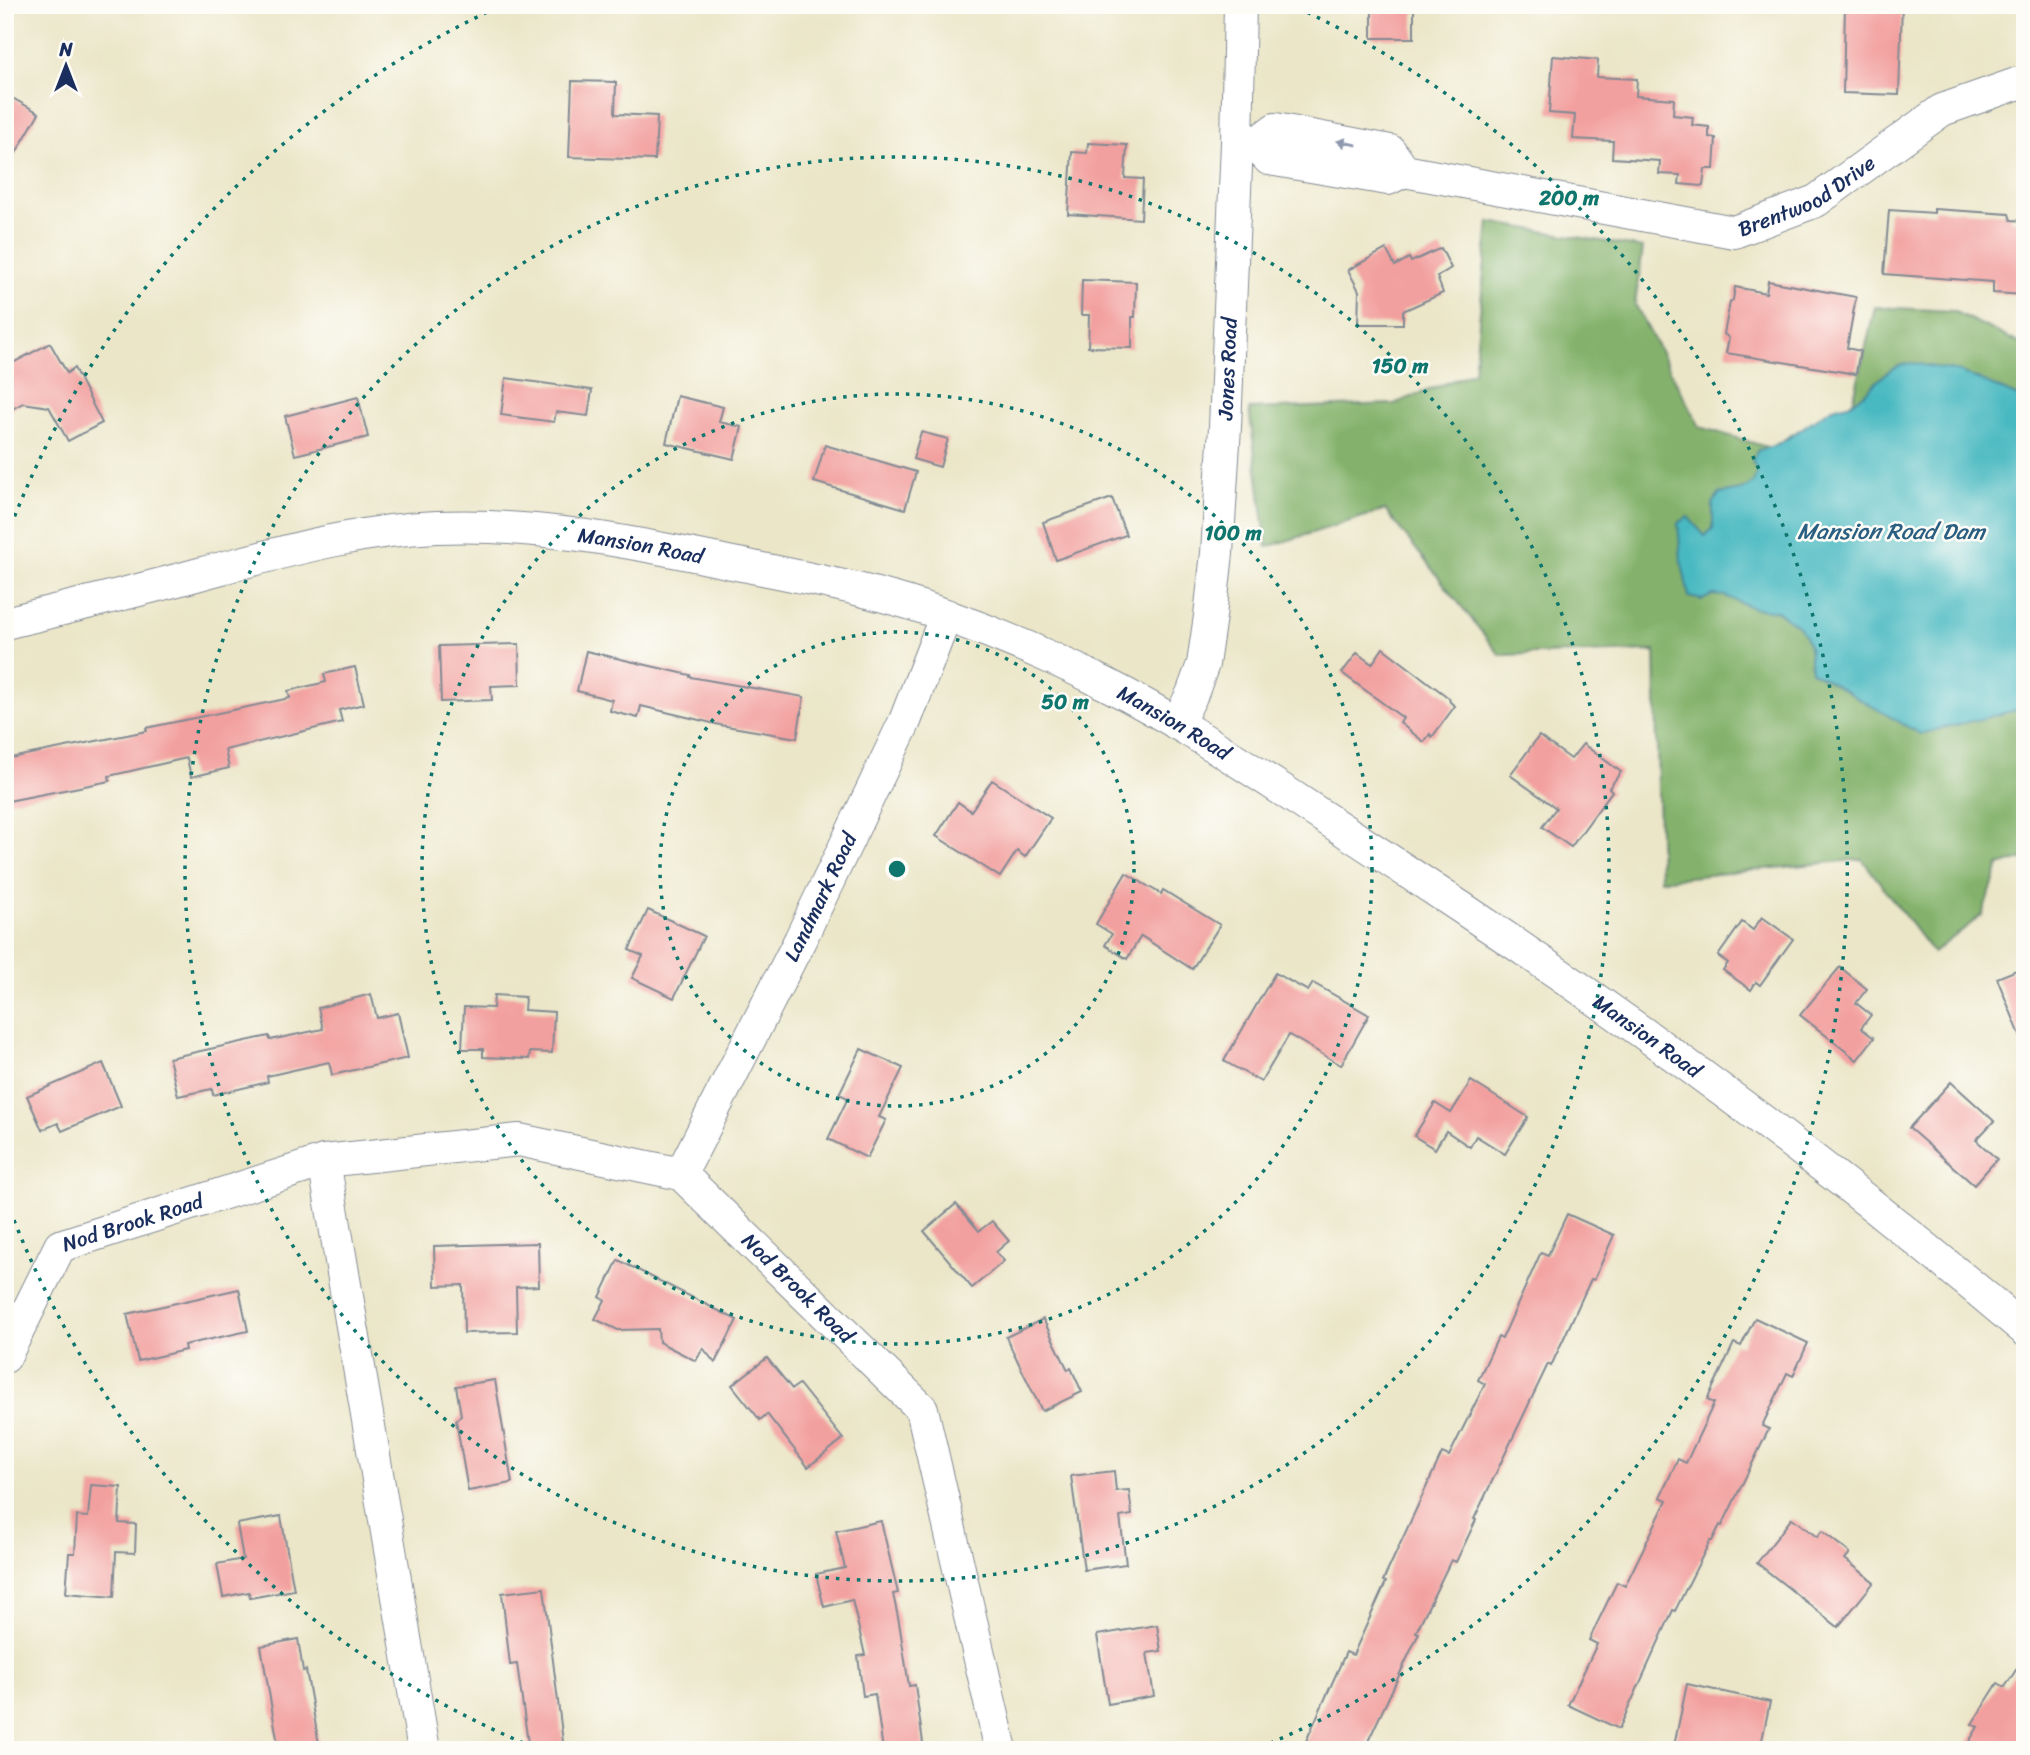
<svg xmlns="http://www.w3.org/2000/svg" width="2030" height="1755" font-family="Sriracha,sans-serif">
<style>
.forest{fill:#84b26c;stroke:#507065;stroke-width:2}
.water{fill:#4ab9c1;stroke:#327490;stroke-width:2}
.building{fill:#f2a09f}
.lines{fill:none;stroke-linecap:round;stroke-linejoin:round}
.minor-casing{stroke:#838a93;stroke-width:34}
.minor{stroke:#fff;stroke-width:32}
.oneway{fill:#8d97ae}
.ring{fill:none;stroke:#0f766e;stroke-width:3.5;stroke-dasharray:3.5 7}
.labels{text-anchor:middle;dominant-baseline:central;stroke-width:5;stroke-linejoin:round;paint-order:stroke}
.street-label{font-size:21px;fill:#1b2f5e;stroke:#fdfcf7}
.water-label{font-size:23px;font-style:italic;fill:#2b5f81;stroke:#fdfcf7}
.centre{fill:#0f766e;stroke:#fdfcf7;stroke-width:3.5}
.ring-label{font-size:21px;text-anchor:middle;font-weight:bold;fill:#0f766e;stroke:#fdfcf7;stroke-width:5;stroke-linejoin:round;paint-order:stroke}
</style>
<rect width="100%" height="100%" fill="#fdfcf7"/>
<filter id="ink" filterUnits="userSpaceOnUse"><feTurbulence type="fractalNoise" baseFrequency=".0143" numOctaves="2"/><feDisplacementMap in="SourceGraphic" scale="14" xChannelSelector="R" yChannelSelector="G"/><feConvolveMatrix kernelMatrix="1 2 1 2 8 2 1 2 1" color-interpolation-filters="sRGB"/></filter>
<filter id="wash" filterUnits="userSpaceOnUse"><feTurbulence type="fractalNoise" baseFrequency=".00686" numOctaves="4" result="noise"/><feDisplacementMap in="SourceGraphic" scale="28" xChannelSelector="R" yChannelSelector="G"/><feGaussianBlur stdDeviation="1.57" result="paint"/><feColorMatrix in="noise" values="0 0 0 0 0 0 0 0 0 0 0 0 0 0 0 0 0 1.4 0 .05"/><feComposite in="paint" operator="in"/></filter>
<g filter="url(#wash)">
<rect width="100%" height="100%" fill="#ebe6c8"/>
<!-- forest -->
<path class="forest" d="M1489,222L1643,248L1635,304L1700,427L1770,448L1813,422L1853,402L1875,307L1953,311L2025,346V858L1999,866L1982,915L1933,953L1862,859L1660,880L1655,651L1500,655L1385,510L1267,547L1249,409L1394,404L1474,372Z"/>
<!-- water -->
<path class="water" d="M1913,363L1961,372L2025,400V708L1920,734L1811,671L1809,647L1805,636L1799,627L1776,611L1753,608L1725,596L1713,595L1702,600L1689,597L1681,559L1678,523L1688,517L1705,536L1713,528V504L1719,494L1741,490L1753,483L1757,471L1752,460L1758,450C1786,445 1805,424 1829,410C1837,405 1847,406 1855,401C1875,387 1887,364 1913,363Z"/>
<g id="blocks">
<!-- building -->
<g class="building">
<rect x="1372" y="5" width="42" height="33"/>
<path d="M1845,5H1902L1899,95L1843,93Z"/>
<path d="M1553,56L1598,60L1597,77L1637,79L1636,96L1674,99L1673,115L1693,117L1692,125L1709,127V137L1716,138L1714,169H1705L1703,186L1679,184L1680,175L1659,174L1660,161L1612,158L1613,141L1573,139L1575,115L1549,113Z"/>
<path d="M572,81L616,82L615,114L657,116L655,160L569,157Z"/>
<path d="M5,94L39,113L5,172Z"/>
<path d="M1088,143L1127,145L1125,178L1143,179L1141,219L1068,214L1072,152L1087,153Z"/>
<path d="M1934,209L2009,214L2011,220L2025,221V295L1993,293V282L1884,274L1889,210L1934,213Z"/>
<path d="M1441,248L1451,268L1437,277L1443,293L1403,311V324H1358L1359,291L1348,270L1386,249L1395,266L1409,258L1411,262Z"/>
<path d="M1082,280L1136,282L1135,317H1132V348L1088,347L1089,315H1081Z"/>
<path d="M1768,281L1856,297L1847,348L1860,351L1856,374L1726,353L1729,338L1724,334L1730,302L1733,300L1735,287L1766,293Z"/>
<path d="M50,343L67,373L74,368L102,423L68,441L49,407L23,403L5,413V367Z"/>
<path d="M506,378L592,390L588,416L556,412L554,422L501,415Z"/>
<path d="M677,396L723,407L719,422L742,427L734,459L666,443Z"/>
<path d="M358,397L368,437L295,455L285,416Z"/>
<path d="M921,432L948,439L940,467L913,459Z"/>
<path d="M825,445L916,472L905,509L814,482Z"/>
<path d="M1112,498L1126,535L1056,560L1043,522Z"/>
<path d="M519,644L520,685L491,686L492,700L441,702L439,646Z"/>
<path d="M1383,648L1449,698L1450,702L1455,706L1432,737L1430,734L1424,742L1400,723L1403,718L1342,673L1357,653L1372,664Z"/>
<path d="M586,651L690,675V677L804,697L797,738L720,725L641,706L638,718L610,711L612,700L577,691Z"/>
<path d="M355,667L364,704L339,710L342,722L225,750L229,768L191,777L187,758L109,776L110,781L8,801L5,787V759L147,731L146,728L290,698L288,691L326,682L324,674Z"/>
<path d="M1539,736L1571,759L1583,744L1621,772L1609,788L1612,791L1571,847L1542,827L1556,808L1510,775Z"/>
<path d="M992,780L1051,818L1025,857L1017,851L1000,877L936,836L958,802L971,811Z"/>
<path d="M1126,873L1161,894L1163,890L1220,925L1192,969L1141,936L1127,959L1105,945L1112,934L1096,924Z"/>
<path d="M648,910L704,936L674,998L632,978L643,956L629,950Z"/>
<path d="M1762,917L1793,939L1760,985L1756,982L1751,990L1723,970L1728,963L1718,956L1742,922L1753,930Z"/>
<path d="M1840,967L1867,989L1856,1003L1871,1015L1861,1028L1874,1038L1857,1060L1800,1015Z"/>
<path d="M2019,969L2025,982L2024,1045L1997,978Z"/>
<path d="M1275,973L1308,991L1313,983L1369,1015L1341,1065L1289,1035L1261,1082L1224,1061Z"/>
<path d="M371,994L377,1018L398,1013L408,1058L332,1075L329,1062L267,1076L268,1082L213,1095L212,1089L178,1096L169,1058L269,1036L270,1040L323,1029L318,1008Z"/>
<path d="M494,995L525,997L524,1010L554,1012L552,1053L530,1052L529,1059L483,1057V1049H462L464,1007L493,1008Z"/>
<path d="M861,1049L903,1068L879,1117L886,1120L867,1158L828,1139L848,1098L839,1094Z"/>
<path d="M103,1063L121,1106L62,1131L58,1123L42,1130L27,1096Z"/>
<path d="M1471,1081L1528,1117L1505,1154L1476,1136L1470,1147L1446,1131L1435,1149L1414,1136L1435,1103L1451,1113Z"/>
<path d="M1951,1082L1994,1121L1976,1140L1997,1159L1974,1185L1909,1128Z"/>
<path d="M956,1204L979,1231L992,1221L1009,1241L996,1252L1004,1261L972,1288L924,1231Z"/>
<path d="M1567,1214L1614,1235L1594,1280L1591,1279L1551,1366L1548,1364L1474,1519L1476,1520L1456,1562L1451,1560L1416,1632L1419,1633L1364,1750H1302L1346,1652L1353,1655L1386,1582L1383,1581L1442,1453L1449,1456L1485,1384L1478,1380L1498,1337L1502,1339L1541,1252L1548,1255Z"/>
<path d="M538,1243L539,1286L516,1287L517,1332L464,1333L463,1285L435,1286L434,1246Z"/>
<path d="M618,1260L737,1320L715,1363L703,1348L696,1361L659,1342L658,1329L618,1330L595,1319L605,1300L600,1297Z"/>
<path d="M239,1289L248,1331L184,1345L185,1350L138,1361L127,1314Z"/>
<path d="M1755,1318L1808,1343L1793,1376L1787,1373L1762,1426L1769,1429L1722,1526L1720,1525L1712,1541H1710L1675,1611L1673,1610L1619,1729L1568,1705L1597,1644L1589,1640L1617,1582L1625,1586L1667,1500L1660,1497L1678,1459L1686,1463L1714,1403L1707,1400L1734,1343L1741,1346Z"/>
<path d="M1043,1319L1068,1370L1071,1368L1082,1392L1042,1411L1006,1337Z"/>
<path d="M767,1358L792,1389L799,1384L843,1439L808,1467L767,1414L760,1420L732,1385Z"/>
<path d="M495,1380L512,1483L468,1491L456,1420L461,1415L456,1386Z"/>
<path d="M1114,1471L1116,1491L1129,1490L1132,1515L1120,1517L1126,1564L1084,1570L1071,1476Z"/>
<path d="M91,1485L121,1487L119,1523L136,1524L135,1553L116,1552L114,1597L66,1593L69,1553H75L77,1516L88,1517Z"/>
<path d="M281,1516L294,1590L250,1598L249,1592L223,1597L217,1564L243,1559L237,1524Z"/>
<path d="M1792,1518L1817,1537L1822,1531L1850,1553L1845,1559L1874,1582L1838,1627L1757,1563Z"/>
<path d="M881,1521L898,1593L893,1594L899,1622L909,1686L915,1685L924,1750H883L875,1694L863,1696L858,1656L865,1655L852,1600L824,1607L816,1574L845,1568L836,1531Z"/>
<path d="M544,1588L564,1750H529L517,1664L510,1665L502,1593Z"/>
<path d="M1157,1625L1161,1651L1147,1653L1154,1696L1108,1704L1097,1635Z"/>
<path d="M298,1639L303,1671L306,1670L319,1744L279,1750L261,1646Z"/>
<path d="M2025,1656V1750H1964L1978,1727L1972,1724L1998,1683L2005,1687Z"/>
<path d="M1687,1684L1770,1702L1760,1750H1690L1674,1746Z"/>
</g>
</g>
</g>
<g filter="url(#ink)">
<use href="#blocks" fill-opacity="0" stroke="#838a93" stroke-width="2"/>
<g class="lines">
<!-- minor casing -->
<g class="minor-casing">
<g id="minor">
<path d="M1237,143L1255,144L1275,129L1390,151L1404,171"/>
<path id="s1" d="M1255,144L1269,159L1388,179L1404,171L1734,232L1816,201L1942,110L2016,84L2025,83"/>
<path id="s2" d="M5,623C71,607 138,591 203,573C280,553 357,530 437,527C531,523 627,541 718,560C795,576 876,589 950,617C1003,636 1056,659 1106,684C1167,715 1224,752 1281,789C1342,829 1402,868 1462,908C1657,1038 1846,1178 2025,1330"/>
<path id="s3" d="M1177,724L1192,694L1203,664L1210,616L1217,553L1225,427L1237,143L1240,5"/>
<path d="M324,1161L424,1750"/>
<path id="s4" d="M681,1174L800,940L905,721L946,615"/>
<path id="s5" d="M5,1357L60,1246L324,1161L519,1140L681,1174L922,1409L1001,1750"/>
</g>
</g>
<!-- minor -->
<use href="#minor" class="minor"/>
</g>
<!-- one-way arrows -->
<defs><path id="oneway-solid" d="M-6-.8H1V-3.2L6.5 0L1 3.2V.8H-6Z" transform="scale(1.75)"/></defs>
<use class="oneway" href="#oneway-solid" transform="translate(1347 143) rotate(-169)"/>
</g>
<!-- distance rings -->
<g class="ring">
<circle cx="897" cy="869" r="237"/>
<circle cx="897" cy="869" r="475"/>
<circle cx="897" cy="869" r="712"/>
<path d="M533 1747A950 950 0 0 1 7 1202M7 536A950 950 0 0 1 496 8M1298 8A950 950 0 0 1 1261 1747"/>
</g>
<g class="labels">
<!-- street labels -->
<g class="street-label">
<text stroke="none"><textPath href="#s1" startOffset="576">Brentwood Drive</textPath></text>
<text stroke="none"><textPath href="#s3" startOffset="362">Jones Road</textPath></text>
<text stroke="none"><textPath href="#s2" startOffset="648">Mansion Road</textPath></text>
<text stroke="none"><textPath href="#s2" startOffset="1214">Mansion Road</textPath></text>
<text stroke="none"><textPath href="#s4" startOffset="310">Landmark Road</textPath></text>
<text stroke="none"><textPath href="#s2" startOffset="1782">Mansion Road</textPath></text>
<text stroke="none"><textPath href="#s5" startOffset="200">Nod Brook Road</textPath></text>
<text stroke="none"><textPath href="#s5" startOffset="926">Nod Brook Road</textPath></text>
</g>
<!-- water labels -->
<g class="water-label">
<text x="1891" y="531">Mansion Road Dam</text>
</g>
</g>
<circle cx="897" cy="869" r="10" class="centre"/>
<g class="ring-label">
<text x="1569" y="205">200 m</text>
<text x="1400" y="373">150 m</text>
<text x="1233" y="540">100 m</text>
<text x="1065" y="709">50 m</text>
</g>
<!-- margin -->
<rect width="2030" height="1755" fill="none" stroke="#fdfcf7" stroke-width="28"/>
<!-- north arrow -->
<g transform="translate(66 66)" stroke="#fdfcf7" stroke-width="5" paint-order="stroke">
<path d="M0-5L12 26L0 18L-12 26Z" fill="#1b2f5e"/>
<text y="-10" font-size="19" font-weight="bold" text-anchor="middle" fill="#1b2f5e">N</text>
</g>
</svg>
